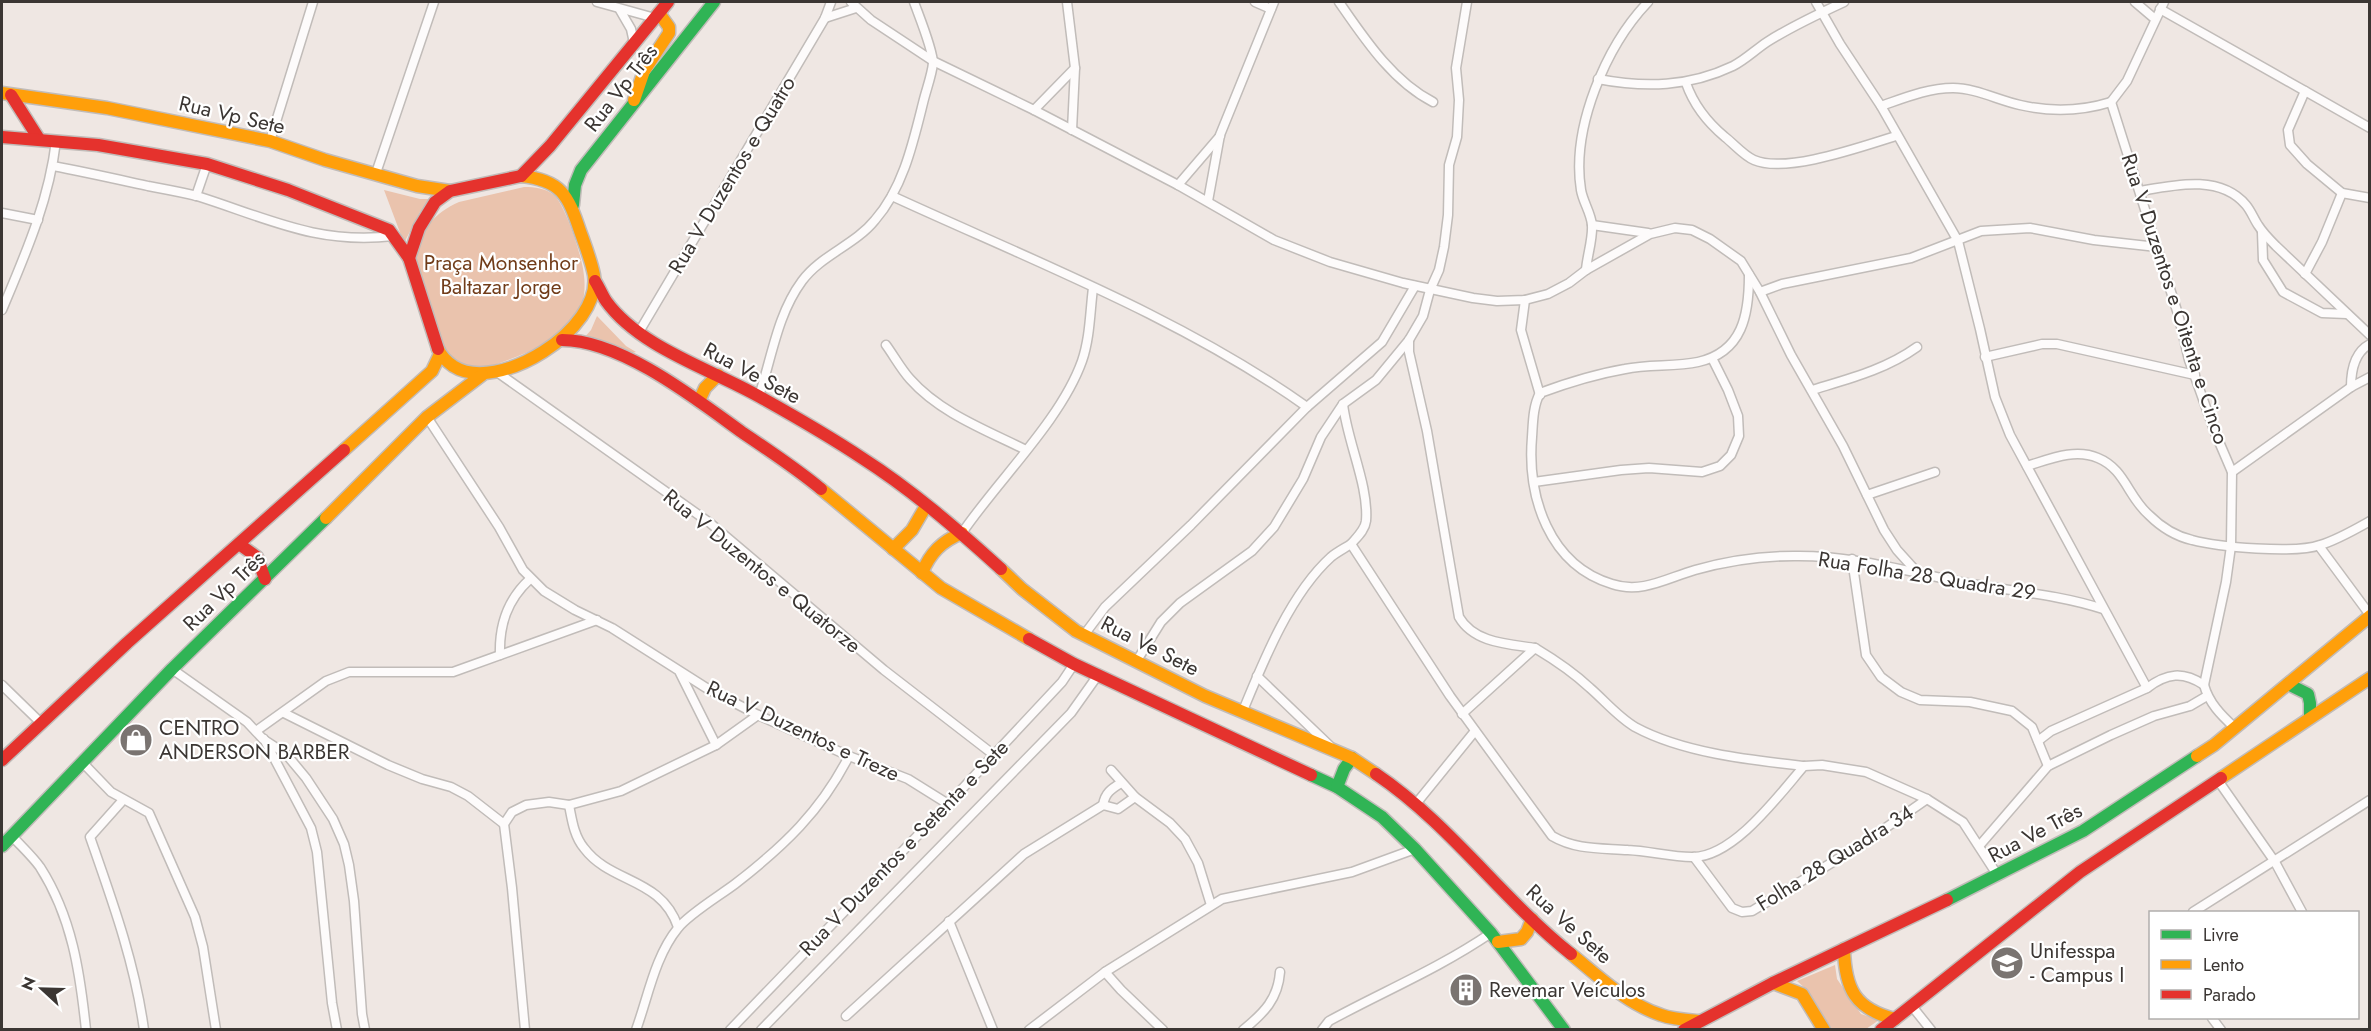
<svg xmlns="http://www.w3.org/2000/svg" width="2371" height="1031" font-family="Jost,sans-serif">
<style>
.green{fill:#eac3ad}
.lines{fill:none;stroke-linecap:round;stroke-linejoin:round}
.street-casing{stroke:#c1bcb9;stroke-width:11}
.fast-casing{stroke:#c1bcb9;stroke-width:15}
.slow-casing{stroke:#c1bcb9;stroke-width:15}
.jam-casing{stroke:#c1bcb9;stroke-width:15}
.street{stroke:#fdfbfb;stroke-width:8}
.fast{stroke:#30b455;stroke-width:12}
.slow{stroke:#ff9f0a;stroke-width:12}
.jam{stroke:#e5322d;stroke-width:12}
.labels{text-anchor:middle;dominant-baseline:central;stroke-width:4.5;stroke-linejoin:round;paint-order:stroke}
.street-label{font-size:21px;fill:#3b3633;stroke:#fff}
.park-label{font-size:21px;fill:#713c19;stroke:#fff}
.poi-label{font-size:21px;fill:#3b3633;stroke:#fff;text-anchor:start}
</style>
<rect width="100%" height="100%" fill="#efe7e3"/>
<!-- green -->
<g class="green">
<path d="M524,187C535,187 545,188 554,195C566,206 583,259 584,276C586,290 583,313 573,324C552,347 504,361 475,372L447,356L415,259C418,232 434,213 459,202Z"/>
<path d="M384,190L420,199H433L420,212L404,243Z"/>
<path d="M597,316L626,346L636,352L624,355L584,338L591,330Z"/>
<path d="M1835,965L1837,979L1861,1014L1879,1020L1866,1029H1832L1806,989L1797,981Z"/>
</g>
<g class="lines">
<!-- street casing -->
<g class="street-casing">
<g id="street">
<path d="M597,2L655,18"/>
<path d="M851,2L871,20L933,61L1034,110L1178,185L1274,240L1330,262L1403,283L1473,298L1497,301L1525,300L1548,294L1569,283L1586,270L1650,234L1675,228L1692,230L1710,239L1741,261L1760,292L1791,355L1843,446L1884,530L1897,550L1916,571"/>
<path d="M1067,2L1075,68L1072,130"/>
<path d="M1255,2L1271,9"/>
<path d="M1339,2C1364,38 1392,81 1433,102"/>
<path d="M1816,2L1840,44L1881,106L1958,241L1980,329L1995,397L2010,435L2147,688"/>
<path d="M2135,2L2155,19"/>
<path d="M2160,9L2305,91L2288,130L2290,145L2307,164L2342,193L2370,198"/>
<path d="M620,10L631,29L634,43"/>
<path d="M825,18L856,8"/>
<path d="M1598,79C1645,88 1689,87 1733,66C1745,60 1755,50 1767,42C1792,26 1818,14 1844,2"/>
<path d="M1686,83C1694,106 1707,122 1725,137C1734,144 1744,156 1754,160C1786,174 1863,146 1896,136"/>
<path d="M2305,91L2370,128"/>
<path d="M2111,102L2178,314L2189,360L2214,430L2232,472L2231,546L2226,582L2204,685C2209,703 2221,715 2234,727"/>
<path d="M2111,102L2127,81L2164,2"/>
<path d="M1881,106C1904,98 1928,88 1953,88C1975,88 1998,100 2020,105C2050,112 2082,111 2111,102"/>
<path d="M1034,110L1075,68"/>
<path d="M270,141L313,2"/>
<path d="M53,166C85,172 116,179 148,186C164,189 181,192 197,196C267,218 317,245 393,236"/>
<path d="M376,173L434,2"/>
<path d="M1178,185L1220,136"/>
<path d="M2140,191C2174,185 2220,174 2246,205C2251,211 2254,219 2258,225C2263,233 2269,239 2276,246L2370,335"/>
<path d="M196,196L207,164"/>
<path d="M892,196C1031,260 1182,318 1307,407"/>
<path d="M1208,201L1220,135L1274,2"/>
<path d="M2,213L38,220"/>
<path d="M1592,225L1648,233"/>
<path d="M2262,232L2263,260L2283,292L2322,313L2347,314"/>
<path d="M1586,270C1587,256 1593,239 1592,225C1591,213 1583,202 1581,190C1571,128 1606,46 1648,2"/>
<path d="M2305,274L2322,242L2342,193"/>
<path d="M1749,275C1749,314 1743,352 1698,362C1675,367 1649,364 1625,369C1596,374 1567,383 1540,393C1533,406 1533,422 1532,437C1527,497 1549,565 1612,584C1642,594 1667,578 1695,570C1727,561 1761,556 1794,556C1851,555 1905,571 1960,582C2008,591 2057,594 2103,609"/>
<path d="M1760,292L1782,284L1911,258L1981,231L2030,228L2094,240L2157,247"/>
<path d="M1525,300L1521,330L1540,395"/>
<path d="M2,310C25,255 49,201 56,141"/>
<path d="M639,332L825,18L831,2"/>
<path d="M1409,340V352L1427,431L1459,617C1474,643 1508,644 1535,648"/>
<path d="M886,345C894,356 901,369 910,379C940,413 986,430 1026,450"/>
<path d="M1985,357L2042,344H2057L2195,375"/>
<path d="M497,372L710,523L884,670L994,755"/>
<path d="M2351,387C2351,371 2355,352 2370,344"/>
<path d="M1812,390C1848,379 1885,370 1917,347"/>
<path d="M759,396C772,357 777,315 802,281C821,255 855,245 875,220C903,188 913,143 923,103C926,90 932,75 933,63C933,50 919,16 914,2"/>
<path d="M1343,404C1347,441 1369,486 1366,521C1365,530 1357,537 1351,544L1450,696L1552,836C1576,850 1600,848 1628,850C1649,851 1671,857 1692,857C1733,858 1779,795 1804,766L1822,765L1866,772L1927,799L1963,822L1998,876"/>
<path d="M427,417L499,527L523,570L544,591L575,610L612,628L708,689L758,715L849,756L908,779L948,804"/>
<path d="M2027,466C2050,459 2075,448 2098,458C2125,469 2128,497 2149,515C2161,527 2175,536 2192,540C2218,547 2295,554 2320,545C2337,540 2354,530 2370,521"/>
<path d="M2232,472L2351,387L2370,377"/>
<path d="M1534,482L1621,470L1649,468L1702,472L1720,466L1731,455L1739,436L1738,416L1728,390L1712,358"/>
<path d="M1867,495L1935,472"/>
<path d="M962,533C998,480 1061,420 1082,361C1090,338 1090,312 1093,288"/>
<path d="M2319,546L2370,615"/>
<path d="M1852,559L1866,655L1881,677L1901,692L1920,700L1970,702L2012,711L2032,727L2048,766"/>
<path d="M1084,635L1105,607L1191,525L1307,407L1382,342L1415,286"/>
<path d="M500,655C499,625 507,600 530,579"/>
<path d="M1136,662L1161,622L1180,603L1252,551L1274,527L1303,479L1321,437L1343,404L1376,380L1409,340L1423,316L1430,290L1439,270L1444,247L1448,215L1449,165L1457,137L1459,100L1456,68L1467,2"/>
<path d="M172,669L247,722L263,739L286,754L306,778L333,819L344,844L349,865L354,901L362,1014L365,1030"/>
<path d="M680,673L716,745"/>
<path d="M1257,676L1330,746"/>
<path d="M2,685L40,722"/>
<path d="M284,713L388,765L422,779L451,787L468,796L504,824"/>
<path d="M1242,713C1263,662 1290,594 1331,557C1337,552 1345,548 1351,544"/>
<path d="M1462,714L1535,648C1555,660 1573,672 1590,688C1605,701 1618,717 1635,727C1683,753 1750,760 1804,766"/>
<path d="M256,731L326,681L349,672H453L597,620"/>
<path d="M264,739L311,828L317,852L332,1003L337,1030"/>
<path d="M2038,741L2051,731L2147,688C2167,673 2183,671 2204,685"/>
<path d="M83,763L111,792L149,813L195,917L203,947L216,1030"/>
<path d="M1111,770L1135,797L1170,823L1185,839L1198,863L1211,905"/>
<path d="M2217,779L2275,862L2302,912"/>
<path d="M123,800L90,837C112,900 135,963 144,1030"/>
<path d="M569,805C572,820 574,836 584,848C611,884 661,877 678,927"/>
<path d="M1103,805C1105,793 1111,789 1121,783"/>
<path d="M1415,805L1475,731"/>
<path d="M12,836C21,846 32,856 40,867C72,917 80,972 86,1030"/>
<path d="M1980,845L2048,766L2111,735L2154,716L2190,706L2207,696"/>
<path d="M1694,857L1732,908L1742,912L1752,911L1861,845L1927,799"/>
<path d="M2193,912L2370,800"/>
<path d="M949,921L993,1030"/>
<path d="M1105,972L1121,990L1163,1030"/>
<path d="M1911,1005L1931,1030"/>
<path d="M846,1016L1024,854L1103,805L1118,809L1135,797"/>
<path d="M2212,1018L2221,1030"/>
<path d="M525,1030L512,888L504,824L512,812L526,805L549,802L569,805L621,791L716,745L758,715"/>
<path d="M636,1030C648,997 655,956 678,928C689,914 719,896 735,884C784,846 821,811 849,756"/>
<path d="M730,1030L948,804L1062,682L1074,664"/>
<path d="M761,1030L1071,713L1098,675"/>
<path d="M1029,1030L1105,972L1222,899L1352,872L1415,849"/>
<path d="M1243,1030C1264,1013 1278,999 1280,972"/>
<path d="M1322,1030L1329,1021C1384,991 1438,969 1491,933"/>
</g>
</g>
<!-- fast casing -->
<g class="fast-casing">
<g id="fast">
<path d="M573,205L575,185L581,170L714,2"/>
<path d="M2288,684L2308,694L2310,703V717"/>
<path d="M1311,775L1337,787L1382,817L1415,849L1491,933L1564,1030"/>
<path d="M1337,787L1344,769L1352,758"/>
<path d="M2,846L172,669L326,518"/>
<path d="M1947,900L2083,831L2197,756"/>
</g>
</g>
<!-- slow casing -->
<g class="slow-casing">
<g id="slow">
<path d="M2,93L107,108L270,141L325,160L417,186L450,191"/>
<path d="M634,100L644,71L669,33V27L659,13"/>
<path d="M438,349C441,356 446,361 453,366C498,395 602,329 594,275C591,260 585,245 580,231C568,195 561,180 521,176"/>
<path d="M699,401L705,388L718,375"/>
<path d="M344,450L432,371L440,354"/>
<path d="M821,489L941,588L1029,639"/>
<path d="M326,518L427,417L482,375"/>
<path d="M893,549L912,530L926,506"/>
<path d="M1001,569L1022,589L1076,631L1205,696L1352,758L1376,774"/>
<path d="M922,573C930,553 942,541 962,533"/>
<path d="M2197,756L2214,745L2370,616"/>
<path d="M2221,778L2370,678"/>
<path d="M1498,942L1521,939L1527,932L1532,919"/>
<path d="M1844,949C1845,989 1855,1009 1895,1019"/>
<path d="M1571,954C1598,976 1627,1004 1661,1015C1672,1019 1686,1020 1698,1021"/>
<path d="M1773,983L1802,994L1824,1030"/>
</g>
</g>
<!-- jam casing -->
<g class="jam-casing">
<g id="jam">
<path d="M11,95L39,139"/>
<path d="M2,137L98,145L207,164L288,190L389,230L409,258"/>
<path d="M521,176L550,146L668,2"/>
<path d="M595,281C599,287 602,295 606,301C640,348 711,369 760,397C794,416 829,436 862,458C912,490 957,529 1001,569"/>
<path d="M562,340C621,340 696,399 743,433C770,451 797,469 821,489"/>
<path d="M438,349L409,258L419,228L435,202L450,191L521,176"/>
<path d="M239,544L257,557L265,579"/>
<path d="M1029,639L1074,664L1311,775"/>
<path d="M2,760L127,643L344,450"/>
<path d="M1376,774C1450,824 1502,899 1571,954"/>
<path d="M1684,1030L1773,983L1947,900"/>
<path d="M1881,1030L2080,872L2221,778"/>
</g>
</g>
<!-- street -->
<use href="#street" class="street"/>
<!-- fast -->
<use href="#fast" class="fast"/>
<!-- slow -->
<use href="#slow" class="slow"/>
<!-- jam -->
<use href="#jam" class="jam"/>
</g>
<!-- icons -->
<defs>
<g id="shop-disc" transform="scale(1.725)"><circle r="9.5" fill="#7a7471" stroke="#fff"/><path d="M-5-2.5h2.3a2.7 3.5 0 0 1 5.4 0H5L5.5 6h-11ZM-1.5-2.5h3a1.5 2.3 0 0 0-3 0Z" fill="#fff"/></g>
<g id="university-disc" transform="scale(1.725)"><circle r="9.5" fill="#7a7471" stroke="#fff"/><path d="M0-5L7-2L0 1L-7-2ZM-4 1L0 2.5L4 1V4Q0 6-4 4Z" fill="#fff"/></g>
<g id="building-disc" transform="scale(1.725)"><circle r="9.5" fill="#7a7471" stroke="#fff"/><path d="M-4-6H4V6H1V3H-1V6H-4ZM-2.5-4.3h1.7v1.8h-1.7ZM.8-4.3h1.7v1.8H.8ZM-2.5-1h1.7V.8h-1.7ZM.8-1h1.7V.8H.8Z" fill="#fff"/></g>
</defs>
<g fill-rule="evenodd">
<use href="#shop-disc" x="136" y="740"/>
<use href="#university-disc" x="2007" y="963"/>
<use href="#building-disc" x="1466" y="990"/>
</g>
<g class="labels">
<!-- street labels -->
<g class="street-label">
<text transform="translate(621 88) rotate(-52)">Rua Vp Três</text>
<text transform="translate(232 115) rotate(13)">Rua Vp Sete</text>
<text transform="translate(732 175) rotate(-59)">Rua V Duzentos e Quatro</text>
<text transform="translate(2175 299) rotate(72)">Rua V Duzentos e Oitenta e Cinco</text>
<text transform="translate(752 373) rotate(28)">Rua Ve Sete</text>
<text transform="translate(762 571) rotate(39)">Rua V Duzentos e Quatorze</text>
<text transform="translate(1927 576) rotate(9)">Rua Folha 28 Quadra 29</text>
<text transform="translate(224 591) rotate(-44)">Rua Vp Três</text>
<text transform="translate(1150 646) rotate(27)">Rua Ve Sete</text>
<text transform="translate(803 731) rotate(25)">Rua V Duzentos e Treze</text>
<text transform="translate(2035 833) rotate(-28)">Rua Ve Três</text>
<text transform="translate(904 848) rotate(-46)">Rua V Duzentos e Setenta e Sete</text>
<text transform="translate(1835 858) rotate(-32)">Folha 28 Quadra 34</text>
<text transform="translate(1569 924) rotate(42)">Rua Ve Sete</text>
</g>
<!-- park labels -->
<g class="park-label">
<text x="501" y="263">Praça Monsenhor<tspan x="501" dy="24">Baltazar Jorge</tspan></text>
</g>
<!-- poi labels -->
<g class="poi-label">
<text x="159" y="728">CENTRO<tspan x="159" dy="24">ANDERSON BARBER</tspan></text>
<text x="2030" y="951">Unifesspa<tspan x="2030" dy="24">- Campus I</tspan></text>
<text x="1489" y="990">Revemar Veículos</text>
</g>
</g>
<!-- border -->
<rect width="2371" height="1031" fill="none" stroke="#3b3633" stroke-width="6"/>
<!-- legend -->
<rect x="2149" y="911" width="210" height="108" fill="#ffffff" stroke="#b1afad" stroke-width="1.5"/>
<rect x="2161" y="930" width="30" height="9" fill="#30b455" stroke="#b1afad" stroke-width="1.5"/>
<text x="2203" y="941" font-size="18" fill="#3b3633">Livre</text>
<rect x="2161" y="960" width="30" height="9" fill="#ff9f0a" stroke="#b1afad" stroke-width="1.5"/>
<text x="2203" y="971" font-size="18" fill="#3b3633">Lento</text>
<rect x="2161" y="990" width="30" height="9" fill="#e5322d" stroke="#b1afad" stroke-width="1.5"/>
<text x="2203" y="1001" font-size="18" fill="#3b3633">Parado</text>
<!-- north arrow -->
<g transform="translate(42 989) rotate(292)" stroke="#ffffff" stroke-width="4.5" paint-order="stroke">
<path d="M0-4.5L10 22L0 15L-10 22Z" fill="#3b3633"/>
<text y="-9" font-size="16" font-weight="bold" text-anchor="middle" fill="#3b3633">N</text>
</g>
</svg>
